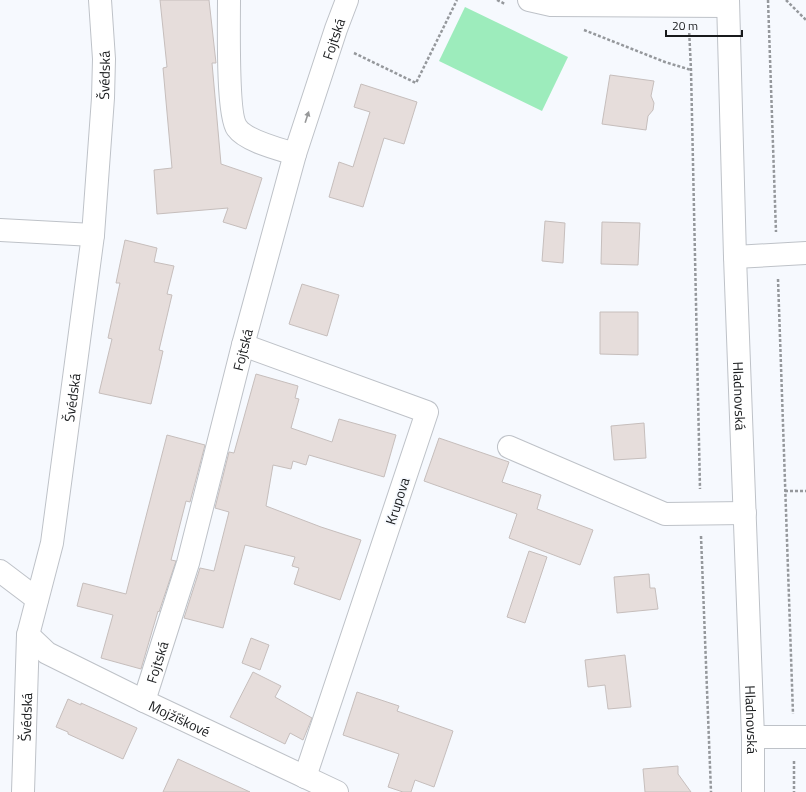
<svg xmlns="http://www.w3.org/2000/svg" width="806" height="792" font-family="'Titillium Web',sans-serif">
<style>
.green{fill:#9decbc}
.building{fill:#e6dddb;stroke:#c6bebc}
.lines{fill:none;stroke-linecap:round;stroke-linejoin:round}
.minor-casing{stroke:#bec2c8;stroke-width:24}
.path{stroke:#95989c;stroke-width:2.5;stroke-dasharray:3 2;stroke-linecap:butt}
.minor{stroke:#fff;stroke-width:22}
.oneway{fill:#979899}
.labels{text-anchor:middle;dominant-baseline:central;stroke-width:3.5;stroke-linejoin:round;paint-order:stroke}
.street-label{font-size:14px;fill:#181a1c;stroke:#f6f9fe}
</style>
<rect width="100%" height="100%" fill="#f6f9fe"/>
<!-- green -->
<path class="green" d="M465,7L568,57L542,111L439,61Z"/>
<!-- building -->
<g class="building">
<path d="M160,0H209L216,63H212L221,164L262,178L246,229L223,222L228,208L157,214L154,170L172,168L163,68L167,67Z"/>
<path d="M610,75L654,81L651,96L654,103L653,110L648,116L646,130L602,124Z"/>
<path d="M361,84L417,102L404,144L384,138L363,207L329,197L339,162L353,167L370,112L354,107Z"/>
<path d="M545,221L565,223L563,263L542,261Z"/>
<path d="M602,222L640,223L638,265L601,264Z"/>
<path d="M125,240L157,248L154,262L174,266L167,294L172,295L159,350L163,351L151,404L99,393L112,339L108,338L120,283H116Z"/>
<path d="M302,284L339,295L327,336L289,324Z"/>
<path d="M600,312H638V355L600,354Z"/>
<path d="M256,374L298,386L295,398L299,399L291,428L332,442L339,419L396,435L384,477L309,455L306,465L293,461L291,469L273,465L266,506L321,527L361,540L340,600L294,584L299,568L292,566L295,557L245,545L223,628L184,618L200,568L214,571L229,512L215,508L229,452L234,453Z"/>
<path d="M644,423L646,458L614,460L611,426Z"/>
<path d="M167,435L205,445L190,502L186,501L171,560L176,561L159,612L158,611L141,669L101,658L113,615L77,606L83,583L126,594Z"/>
<path d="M439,438L509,462L502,482L541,495L537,509L593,530L580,565L509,538L517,514L424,481Z"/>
<path d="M529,551L547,557L525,623L507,617Z"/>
<path d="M649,574L650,588H655L658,609L617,613L614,577Z"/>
<path d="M251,638L269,645L260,670L242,663Z"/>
<path d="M625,655L631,707L608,709L605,685L588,687L585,660Z"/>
<path d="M253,672L281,686L275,697L312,718L303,740L290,733L285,744L230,717Z"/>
<path d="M357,692L399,706L397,711L453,731L434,787L415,780L411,792H403L388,787L399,754L343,735Z"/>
<path d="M68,699L81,705V703L137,728L123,759L68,734V732L56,727Z"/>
<path d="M178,759L250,792H163Z"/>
<path d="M678,766V774L691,792H645L643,769Z"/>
</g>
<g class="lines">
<!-- minor casing -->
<g class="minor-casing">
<g id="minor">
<path d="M229,0C229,22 227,115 237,128C246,141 279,149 295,154"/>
<path d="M529,0L551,5L728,6"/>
<path id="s1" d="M728,0L735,257L753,737V792"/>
<path d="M0,230L93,235"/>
<path d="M735,257L806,253"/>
<path d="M243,345L427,412L305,777"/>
<path d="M509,447L665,514L745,513"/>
<path d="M0,571L37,599"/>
<path id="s2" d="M28,635L47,653L144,701L337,792"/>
<path id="s3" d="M144,701L188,563L243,345L295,154L336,29L347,0"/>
<path d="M753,737H806"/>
<path id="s4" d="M23,792L28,635L52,543L93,235L103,98L104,59L100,0"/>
</g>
</g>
<!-- path -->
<g class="path">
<path d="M497,0L505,4"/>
<path d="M768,0L776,232"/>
<path d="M786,0L806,20"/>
<path d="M689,28L691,70L700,489"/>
<path d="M584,30L665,62L691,70"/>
<path d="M354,53L416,83L457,0"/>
<path d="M778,279L793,714"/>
<path d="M785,491H806"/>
<path d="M701,536L711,792"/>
<path d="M794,761V792"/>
</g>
<!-- minor -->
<use href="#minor" class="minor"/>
</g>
<!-- one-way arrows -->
<defs><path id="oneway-solid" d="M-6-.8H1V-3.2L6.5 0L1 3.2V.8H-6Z"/></defs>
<use class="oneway" href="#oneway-solid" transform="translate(307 117) rotate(-72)"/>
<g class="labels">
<!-- street labels -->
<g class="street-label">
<text stroke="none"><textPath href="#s3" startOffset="689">Fojtská</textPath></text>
<text stroke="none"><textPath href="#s4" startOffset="723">Švédská</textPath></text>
<text stroke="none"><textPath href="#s3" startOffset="365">Fojtská</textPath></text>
<text stroke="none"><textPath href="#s1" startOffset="396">Hladnovská</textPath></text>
<text stroke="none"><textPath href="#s4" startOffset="399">Švédská</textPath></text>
<text transform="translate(397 501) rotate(-72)">Krupova</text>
<text stroke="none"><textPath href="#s3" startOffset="41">Fojtská</textPath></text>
<text stroke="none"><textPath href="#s4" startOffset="75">Švédská</textPath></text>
<text stroke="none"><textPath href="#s2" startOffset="174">Mojžíškové</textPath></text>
<text stroke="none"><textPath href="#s1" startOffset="720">Hladnovská</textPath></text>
</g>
</g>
<!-- scale -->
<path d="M666 30v6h76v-6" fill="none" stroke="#181a1c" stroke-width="2"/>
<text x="672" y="30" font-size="12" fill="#181a1c" stroke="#f6f9fe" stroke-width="3" paint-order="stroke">20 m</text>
</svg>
